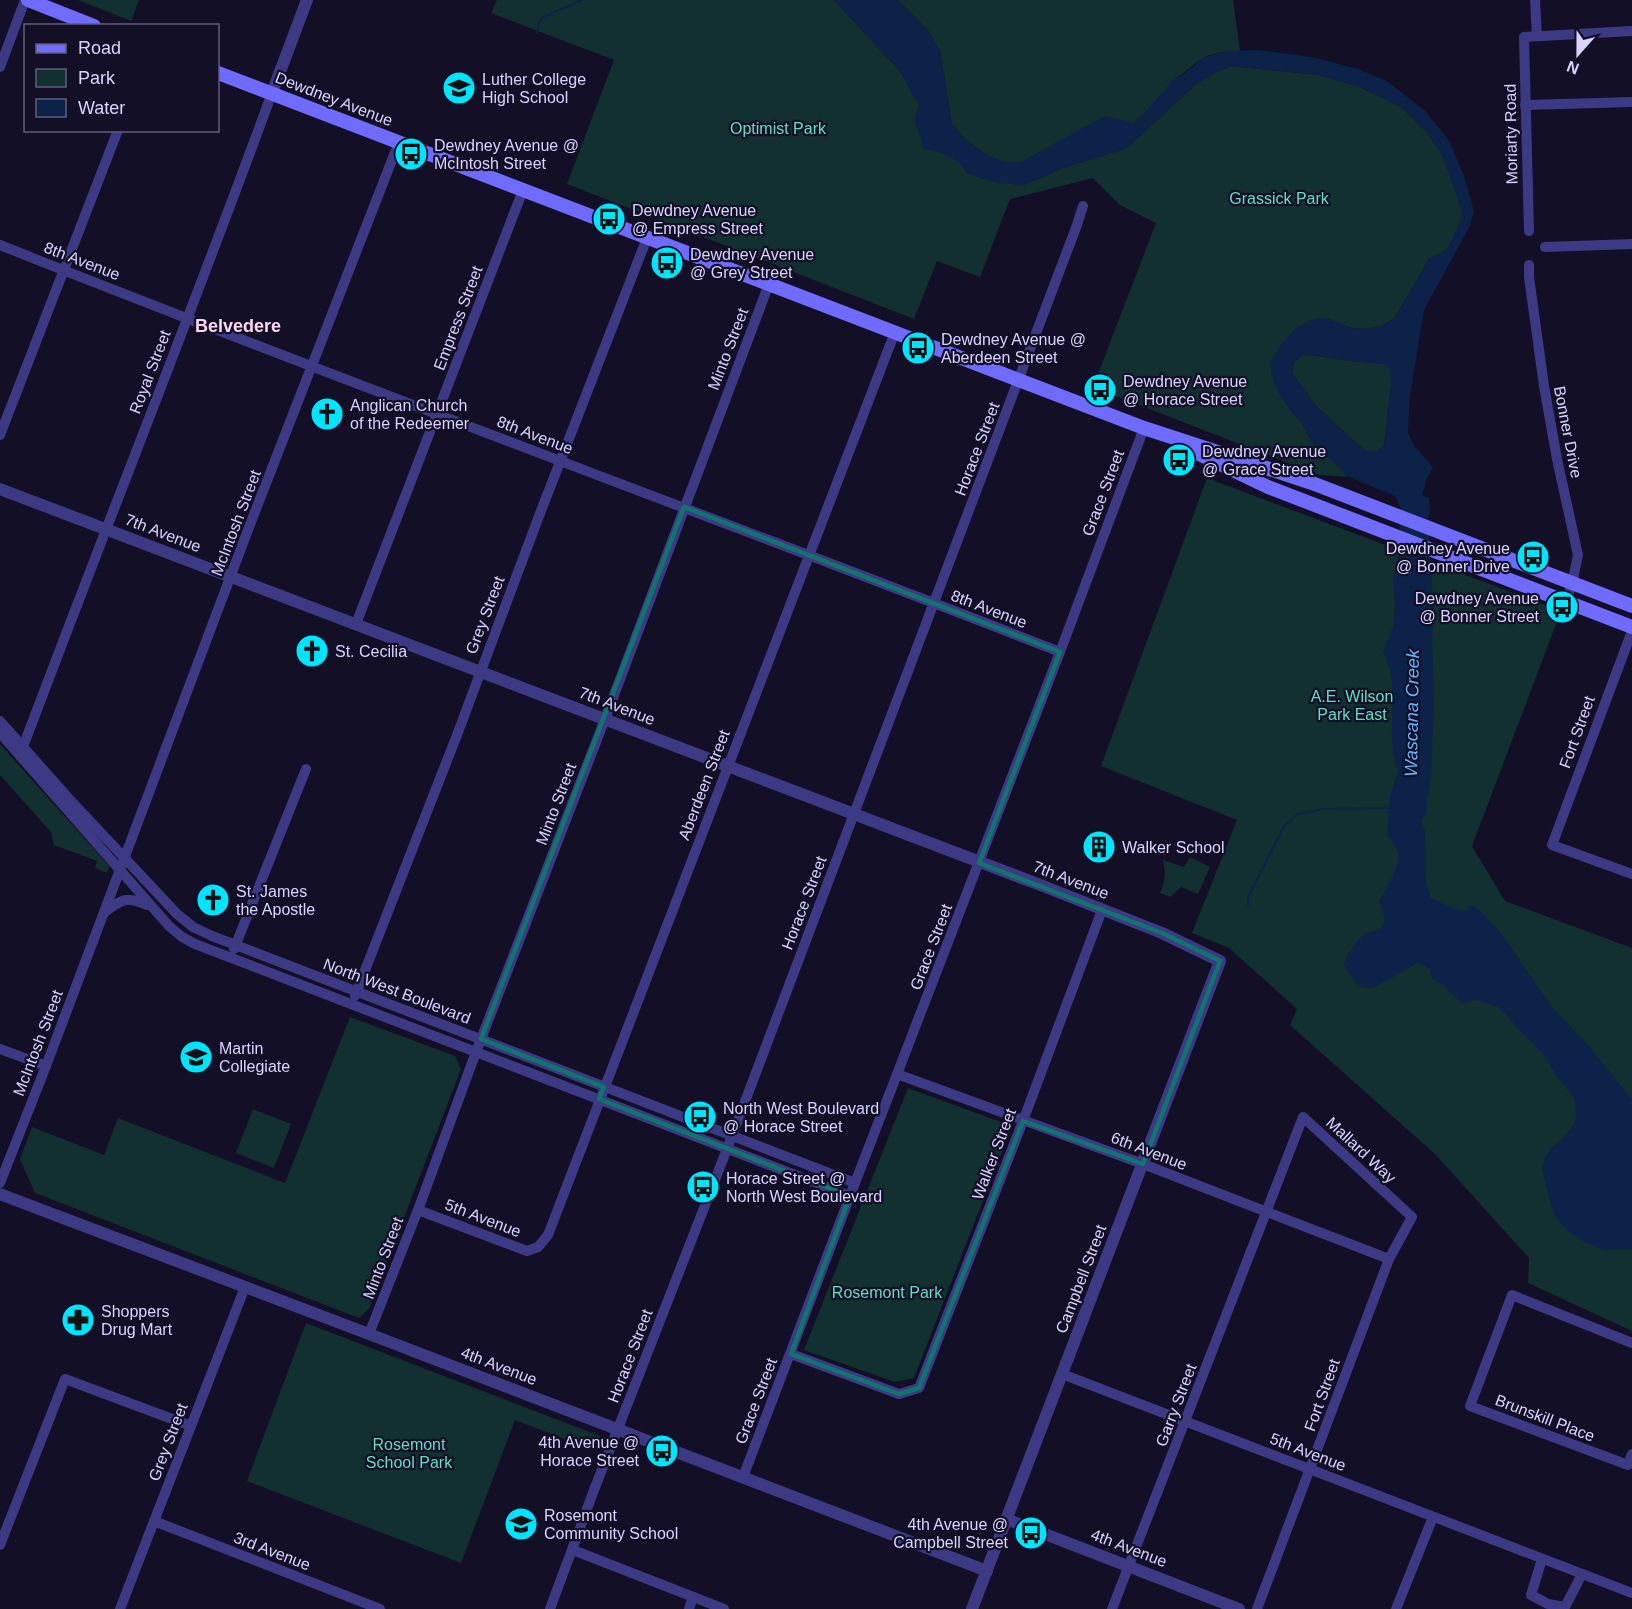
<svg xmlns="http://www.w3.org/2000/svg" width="1632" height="1609" font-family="Arial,sans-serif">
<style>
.green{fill:#12302f}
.water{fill:#0c2248;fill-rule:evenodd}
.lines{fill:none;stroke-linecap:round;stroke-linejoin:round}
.stream{stroke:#0c2248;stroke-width:2}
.minor{stroke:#3d3a85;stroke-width:10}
.tertiary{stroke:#3d3a85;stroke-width:12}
.secondary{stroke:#6f6bff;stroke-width:14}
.marked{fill:none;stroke:#0f766e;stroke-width:4.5;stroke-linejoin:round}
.labels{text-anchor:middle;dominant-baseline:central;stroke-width:4.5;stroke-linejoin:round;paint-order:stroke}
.poi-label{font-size:16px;fill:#d9d4ff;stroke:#130f26;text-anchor:start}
.street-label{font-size:16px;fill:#d9d4ff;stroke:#130f26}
.park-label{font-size:16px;fill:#5fe0c0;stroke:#130f26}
.neighbourhood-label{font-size:18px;font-weight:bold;fill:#ffd6f0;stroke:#130f26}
.water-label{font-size:18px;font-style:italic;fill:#62b6ff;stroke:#130f26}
</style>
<rect width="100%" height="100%" fill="#130f26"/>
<!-- green -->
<g class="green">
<path d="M78,0H139L131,21Z"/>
<path d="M497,0H834L901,72L919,106L915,120L925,149L944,153L998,183L1024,185L1063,168L1127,148L1195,85L1216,72L1230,66L1319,75L1357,86L1400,106L1428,133L1443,156L1459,201L1462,211L1461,220L1448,248L1442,253L1429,259L1394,319L1380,327L1363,329L1351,328L1325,318L1281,345L1291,411L1301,422L1312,442L1349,477L1319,475L1093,387L1156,223L1120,205L1093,178L1010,199L980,277L937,261L914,319L567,184L614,60L491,13Z"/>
<path d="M897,0H1233L1240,51C1229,51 1213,52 1203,58C1193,64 1186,73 1176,78L1144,114L1134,123L1044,151L1019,163L1004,162L987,155L965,139L952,124L940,51L927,29Z"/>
<path d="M1304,354L1351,361L1384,364L1391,368V386L1384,445L1377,452L1366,451L1354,441L1317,407L1292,373L1294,362Z"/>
<path d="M1207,478L1561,611L1472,846L1505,901L1632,948V1331L1528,1283L1529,1258L1435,1154L1290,1025L1297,1009L1229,948L1192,933L1237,820L1101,766Z"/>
<path d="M0,744L109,866L107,873L95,868L97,861L54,845L51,832L0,775Z"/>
<path d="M1190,857L1210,867L1198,894L1181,887L1170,897L1160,893C1165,881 1166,873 1163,860L1184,867Z"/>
<path d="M350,1017L455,1056L461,1069L369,1309L359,1318L35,1193L20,1159L32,1127L104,1155L118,1118L285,1183Z"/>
<path d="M908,1088L1012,1126L914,1378L895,1382L804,1350Z"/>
<path d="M253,1109L291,1124L274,1168L236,1153Z"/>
<path d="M306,1323L600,1436L594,1450L515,1420L461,1563L247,1481Z"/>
</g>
<!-- water -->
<path class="water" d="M834,0H897L900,2L927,29L940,51L952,124L965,139L987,155L1004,162L1019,163L1105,116L1134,123L1144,114L1176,77L1183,75L1204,57L1227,51L1258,50L1312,57L1358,69L1387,81L1425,111L1448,139L1463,173L1474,210L1470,226L1424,310L1410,396L1408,432L1414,446L1433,467L1426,481L1422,495L1429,498L1430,510L1428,520L1434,613L1432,635L1434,704L1431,777L1427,800V812L1421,820L1425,831L1426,883L1431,898L1458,910L1467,911L1471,904L1480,911L1500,932L1553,1008L1589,1046L1632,1100V1250H1604L1585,1242L1569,1232L1558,1220L1554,1213L1549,1198L1542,1169L1545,1158L1551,1148L1562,1139L1575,1123L1576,1113L1574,1097L1558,1078L1543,1054L1514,1024L1507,1015L1498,1007L1476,1000L1462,1003L1450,993L1443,984L1433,980L1430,970L1422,964H1416L1373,988C1356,989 1351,977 1344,964C1348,953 1356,939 1367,933C1371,931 1377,931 1380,928C1389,922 1382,909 1379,901C1390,880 1411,856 1387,836L1390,796L1398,770C1383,734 1403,688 1383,652L1393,626L1395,604L1393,581L1398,552L1401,509L1395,496L1349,477L1312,442L1301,422L1291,411L1281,397L1272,378L1270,362L1281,345L1296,328L1311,320L1325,318L1351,328L1363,329L1380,327L1394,319L1429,259L1442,253L1448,248L1461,220L1462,211L1443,156L1428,133L1400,106L1357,86L1319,75L1230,66L1216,72L1195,85L1127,148L1063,168L1024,185L998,183L967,174C960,157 941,153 924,149L915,120L919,106L901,72ZM1304,354L1351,361L1384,364L1390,368L1391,386L1384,445L1377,452L1366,451L1354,441L1317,407L1292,373L1294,362Z"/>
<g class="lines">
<!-- stream -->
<g class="stream">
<path d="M537,33L539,22L543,17L582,0"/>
<path d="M1248,906V897L1285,825L1298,814L1323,809L1392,808"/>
</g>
<!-- minor -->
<g class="minor">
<path d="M1535,0L1537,36"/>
<path d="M0,67L25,0"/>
<path d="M1525,105L1632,102"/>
<path d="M1529,231L1524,37L1632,31"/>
<path d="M0,245C351,385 707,514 1060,652"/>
<path d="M1545,247L1632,244"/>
<path d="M1529,265V277L1544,386L1557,459L1578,555L1572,584L1566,601"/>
<path d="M0,435L118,130"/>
<path d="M356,624L523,190"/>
<path d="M1632,631L1552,845L1632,874"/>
<path d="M0,721L72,802L177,914L193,927L212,936L855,1183"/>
<path d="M0,733L169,926L182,937L195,944L850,1196"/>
<path d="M20,751L23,747C105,529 192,312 272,93"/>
<path d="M105,912C121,899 128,896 147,905"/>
<path d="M234,949L306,769"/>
<path d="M355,996L457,735L539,516L647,238"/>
<path d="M0,1049L46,1066"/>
<path d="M897,1074L1143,1164L1389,1259"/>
<path d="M0,1183L46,1066L251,522L399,142"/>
<path d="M418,1210L527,1251L538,1247L548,1235L895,332"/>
<path d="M369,1334L418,1210L476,1052L605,719L769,284"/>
<path d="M1632,1343L1512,1295L1470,1406L1628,1465L1632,1454"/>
<path d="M791,1354L899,1394L919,1388L1023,1121L1102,910"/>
<path d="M1062,1374L1632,1593"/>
<path d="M743,1477L855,1183L1060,652L1144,428"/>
<path d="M154,1521L380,1609"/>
<path d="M0,1545L65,1379L191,1426"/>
<path d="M573,1550L724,1609"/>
<path d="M1542,1559L1531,1595L1548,1604L1565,1607L1582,1574"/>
<path d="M120,1609L245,1287"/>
<path d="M550,1609L594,1490L727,1149L1077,225L1083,206"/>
<path d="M689,1609L693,1597"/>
<path d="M1112,1609L1303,1117L1412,1217L1389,1259L1257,1609"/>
<path d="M1396,1609L1433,1517"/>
</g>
<!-- tertiary -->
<g class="tertiary">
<path d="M272,93L307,0"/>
<path d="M0,489L1043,886L1162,933L1220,961L972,1609"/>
<path d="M0,1194L369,1334L987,1571"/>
<path d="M1006,1519L1239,1609"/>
</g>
<!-- secondary -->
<g class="secondary">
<path d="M28,0L94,26"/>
<path d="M218,73L1144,428L1312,483L1632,606"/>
<path d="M1197,453L1268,487L1632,627"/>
</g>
</g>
<!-- marked area -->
<path class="marked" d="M684,507L1060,652L979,863L1162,933L1220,961L1143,1164L1023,1121L919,1388L899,1394L791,1354L850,1196L599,1099L604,1087L481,1039Z"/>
<!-- icons -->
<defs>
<g id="school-disc" transform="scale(1.725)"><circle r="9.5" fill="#00e5ff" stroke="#130f26"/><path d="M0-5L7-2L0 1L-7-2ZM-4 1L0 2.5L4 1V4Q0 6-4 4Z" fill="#111"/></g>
<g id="bus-disc" transform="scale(1.725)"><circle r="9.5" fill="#00e5ff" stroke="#130f26"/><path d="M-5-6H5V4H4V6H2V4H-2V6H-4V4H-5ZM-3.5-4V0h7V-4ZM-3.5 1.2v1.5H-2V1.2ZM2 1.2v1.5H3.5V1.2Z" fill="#111"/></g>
<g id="church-disc" transform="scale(1.725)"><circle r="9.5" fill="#00e5ff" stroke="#130f26"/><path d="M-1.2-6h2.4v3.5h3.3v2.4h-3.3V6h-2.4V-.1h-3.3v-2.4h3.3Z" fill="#111"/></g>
<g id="building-disc" transform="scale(1.725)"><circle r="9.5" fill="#00e5ff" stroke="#130f26"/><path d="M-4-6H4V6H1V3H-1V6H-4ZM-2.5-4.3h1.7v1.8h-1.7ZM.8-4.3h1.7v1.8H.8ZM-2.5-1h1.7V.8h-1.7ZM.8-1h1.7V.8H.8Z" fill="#111"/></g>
<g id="pharmacy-disc" transform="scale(1.725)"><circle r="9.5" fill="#00e5ff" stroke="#130f26"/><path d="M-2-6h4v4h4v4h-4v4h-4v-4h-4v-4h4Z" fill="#111"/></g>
</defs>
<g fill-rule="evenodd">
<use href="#school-disc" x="459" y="88"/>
<use href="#bus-disc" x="411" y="154"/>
<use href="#bus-disc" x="609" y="219"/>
<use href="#bus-disc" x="667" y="263"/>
<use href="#bus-disc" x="918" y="348"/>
<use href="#bus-disc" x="1100" y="390"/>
<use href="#church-disc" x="327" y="414"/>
<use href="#bus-disc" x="1179" y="460"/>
<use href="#bus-disc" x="1533" y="557"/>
<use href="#bus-disc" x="1562" y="607"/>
<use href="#church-disc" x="312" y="651"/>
<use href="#building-disc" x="1099" y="847"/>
<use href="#church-disc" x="213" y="900"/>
<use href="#school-disc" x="196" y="1057"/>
<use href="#bus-disc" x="700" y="1117"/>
<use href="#bus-disc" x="703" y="1187"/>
<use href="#pharmacy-disc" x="78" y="1320"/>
<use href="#bus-disc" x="662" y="1451"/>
<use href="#school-disc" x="521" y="1524"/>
<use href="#bus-disc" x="1031" y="1533"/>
</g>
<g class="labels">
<!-- poi labels -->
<g class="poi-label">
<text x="482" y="79">Luther College<tspan x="482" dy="18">High School</tspan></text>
<text x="434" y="145">Dewdney Avenue @<tspan x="434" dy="18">McIntosh Street</tspan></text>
<text x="632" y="210">Dewdney Avenue<tspan x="632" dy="18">@ Empress Street</tspan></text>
<text x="690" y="254">Dewdney Avenue<tspan x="690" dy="18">@ Grey Street</tspan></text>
<text x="941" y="339">Dewdney Avenue @<tspan x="941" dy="18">Aberdeen Street</tspan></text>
<text x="1123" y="381">Dewdney Avenue<tspan x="1123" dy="18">@ Horace Street</tspan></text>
<text x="350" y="405">Anglican Church<tspan x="350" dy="18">of the Redeemer</tspan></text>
<text x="1202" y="451">Dewdney Avenue<tspan x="1202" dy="18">@ Grace Street</tspan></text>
<text x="1510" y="548" text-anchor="end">Dewdney Avenue<tspan x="1510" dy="18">@ Bonner Drive</tspan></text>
<text x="1539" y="598" text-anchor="end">Dewdney Avenue<tspan x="1539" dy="18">@ Bonner Street</tspan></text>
<text x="335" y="651">St. Cecilia</text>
<text x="1122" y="847">Walker School</text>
<text x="236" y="891">St. James<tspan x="236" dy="18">the Apostle</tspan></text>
<text x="219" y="1048">Martin<tspan x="219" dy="18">Collegiate</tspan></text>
<text x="723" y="1108">North West Boulevard<tspan x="723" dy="18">@ Horace Street</tspan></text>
<text x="726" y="1178">Horace Street @<tspan x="726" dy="18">North West Boulevard</tspan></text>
<text x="101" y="1311">Shoppers<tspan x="101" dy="18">Drug Mart</tspan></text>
<text x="639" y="1442" text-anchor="end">4th Avenue @<tspan x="639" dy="18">Horace Street</tspan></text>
<text x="544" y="1515">Rosemont<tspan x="544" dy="18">Community School</tspan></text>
<text x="1008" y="1524" text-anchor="end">4th Avenue @<tspan x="1008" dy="18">Campbell Street</tspan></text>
</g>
<!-- street labels -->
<g class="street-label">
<text transform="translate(334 99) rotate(21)">Dewdney Avenue</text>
<text transform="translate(1511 134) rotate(-91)">Moriarty Road</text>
<text transform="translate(82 261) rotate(21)">8th Avenue</text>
<text transform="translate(458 318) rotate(-69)">Empress Street</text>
<text transform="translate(728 349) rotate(-69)">Minto Street</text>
<text transform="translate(150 372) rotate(-69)">Royal Street</text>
<text transform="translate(1568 432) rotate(79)">Bonner Drive</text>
<text transform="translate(535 435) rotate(21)">8th Avenue</text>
<text transform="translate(977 449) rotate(-69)">Horace Street</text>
<text transform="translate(1103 493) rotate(-69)">Grace Street</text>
<text transform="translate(236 523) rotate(-69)">McIntosh Street</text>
<text transform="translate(163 533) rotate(21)">7th Avenue</text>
<text transform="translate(989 609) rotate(21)">8th Avenue</text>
<text transform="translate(485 615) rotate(-69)">Grey Street</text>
<text transform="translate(617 706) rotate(21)">7th Avenue</text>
<text transform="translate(1577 732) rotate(-70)">Fort Street</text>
<text transform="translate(704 785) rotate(-69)">Aberdeen Street</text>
<text transform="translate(556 804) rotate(-69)">Minto Street</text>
<text transform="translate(1071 880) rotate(21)">7th Avenue</text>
<text transform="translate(804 903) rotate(-69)">Horace Street</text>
<text transform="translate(931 947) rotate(-69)">Grace Street</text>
<text transform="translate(397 991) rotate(21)">North West Boulevard</text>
<text transform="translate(38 1043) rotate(-69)">McIntosh Street</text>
<text transform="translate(1361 1150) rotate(43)">Mallard Way</text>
<text transform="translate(1149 1151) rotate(21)">6th Avenue</text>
<text transform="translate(994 1154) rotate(-69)">Walker Street</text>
<text transform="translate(483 1218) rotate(21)">5th Avenue</text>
<text transform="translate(383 1258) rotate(-69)">Minto Street</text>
<text transform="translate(1081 1279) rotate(-69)">Campbell Street</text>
<text transform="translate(630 1356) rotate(-69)">Horace Street</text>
<text transform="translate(499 1366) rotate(21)">4th Avenue</text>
<text transform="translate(1322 1395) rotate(-70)">Fort Street</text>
<text transform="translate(756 1401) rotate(-69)">Grace Street</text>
<text transform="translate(1176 1405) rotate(-69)">Garry Street</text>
<text transform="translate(1545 1418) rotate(21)">Brunskill Place</text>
<text transform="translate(168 1442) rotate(-69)">Grey Street</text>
<text transform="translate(1308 1452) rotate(21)">5th Avenue</text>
<text transform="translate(1129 1548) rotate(21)">4th Avenue</text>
<text transform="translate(272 1551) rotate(21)">3rd Avenue</text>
</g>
<!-- park labels -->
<g class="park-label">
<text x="778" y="128">Optimist Park</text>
<text x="1279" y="198">Grassick Park</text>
<text x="1352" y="696">A.E. Wilson<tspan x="1352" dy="18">Park East</tspan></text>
<text x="887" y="1292">Rosemont Park</text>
<text x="409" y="1444">Rosemont<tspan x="409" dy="18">School Park</tspan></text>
</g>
<!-- neighbourhood labels -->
<g class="neighbourhood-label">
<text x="238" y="326">Belvedere</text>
</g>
<!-- water labels -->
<g class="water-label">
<text transform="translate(1412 713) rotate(-89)">Wascana Creek</text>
</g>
</g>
<!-- legend -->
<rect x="24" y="24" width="195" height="108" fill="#130f26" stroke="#625e7d" stroke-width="1.5"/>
<rect x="36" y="44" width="30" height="9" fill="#6f6bff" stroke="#625e7d" stroke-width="1.5"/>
<text x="78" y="54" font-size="18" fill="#d9d4ff">Road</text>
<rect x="36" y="69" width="30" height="18" fill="#12302f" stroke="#625e7d" stroke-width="1.5"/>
<text x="78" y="84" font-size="18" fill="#d9d4ff">Park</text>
<rect x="36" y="99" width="30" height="18" fill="#0c2248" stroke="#625e7d" stroke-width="1.5"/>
<text x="78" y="114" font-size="18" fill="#d9d4ff">Water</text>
<!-- north arrow -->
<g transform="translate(1578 54) rotate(201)" stroke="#130f26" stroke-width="4.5" paint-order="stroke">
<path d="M0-4.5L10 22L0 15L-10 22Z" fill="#d9d4ff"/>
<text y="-9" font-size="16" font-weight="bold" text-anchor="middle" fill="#d9d4ff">N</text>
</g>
</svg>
